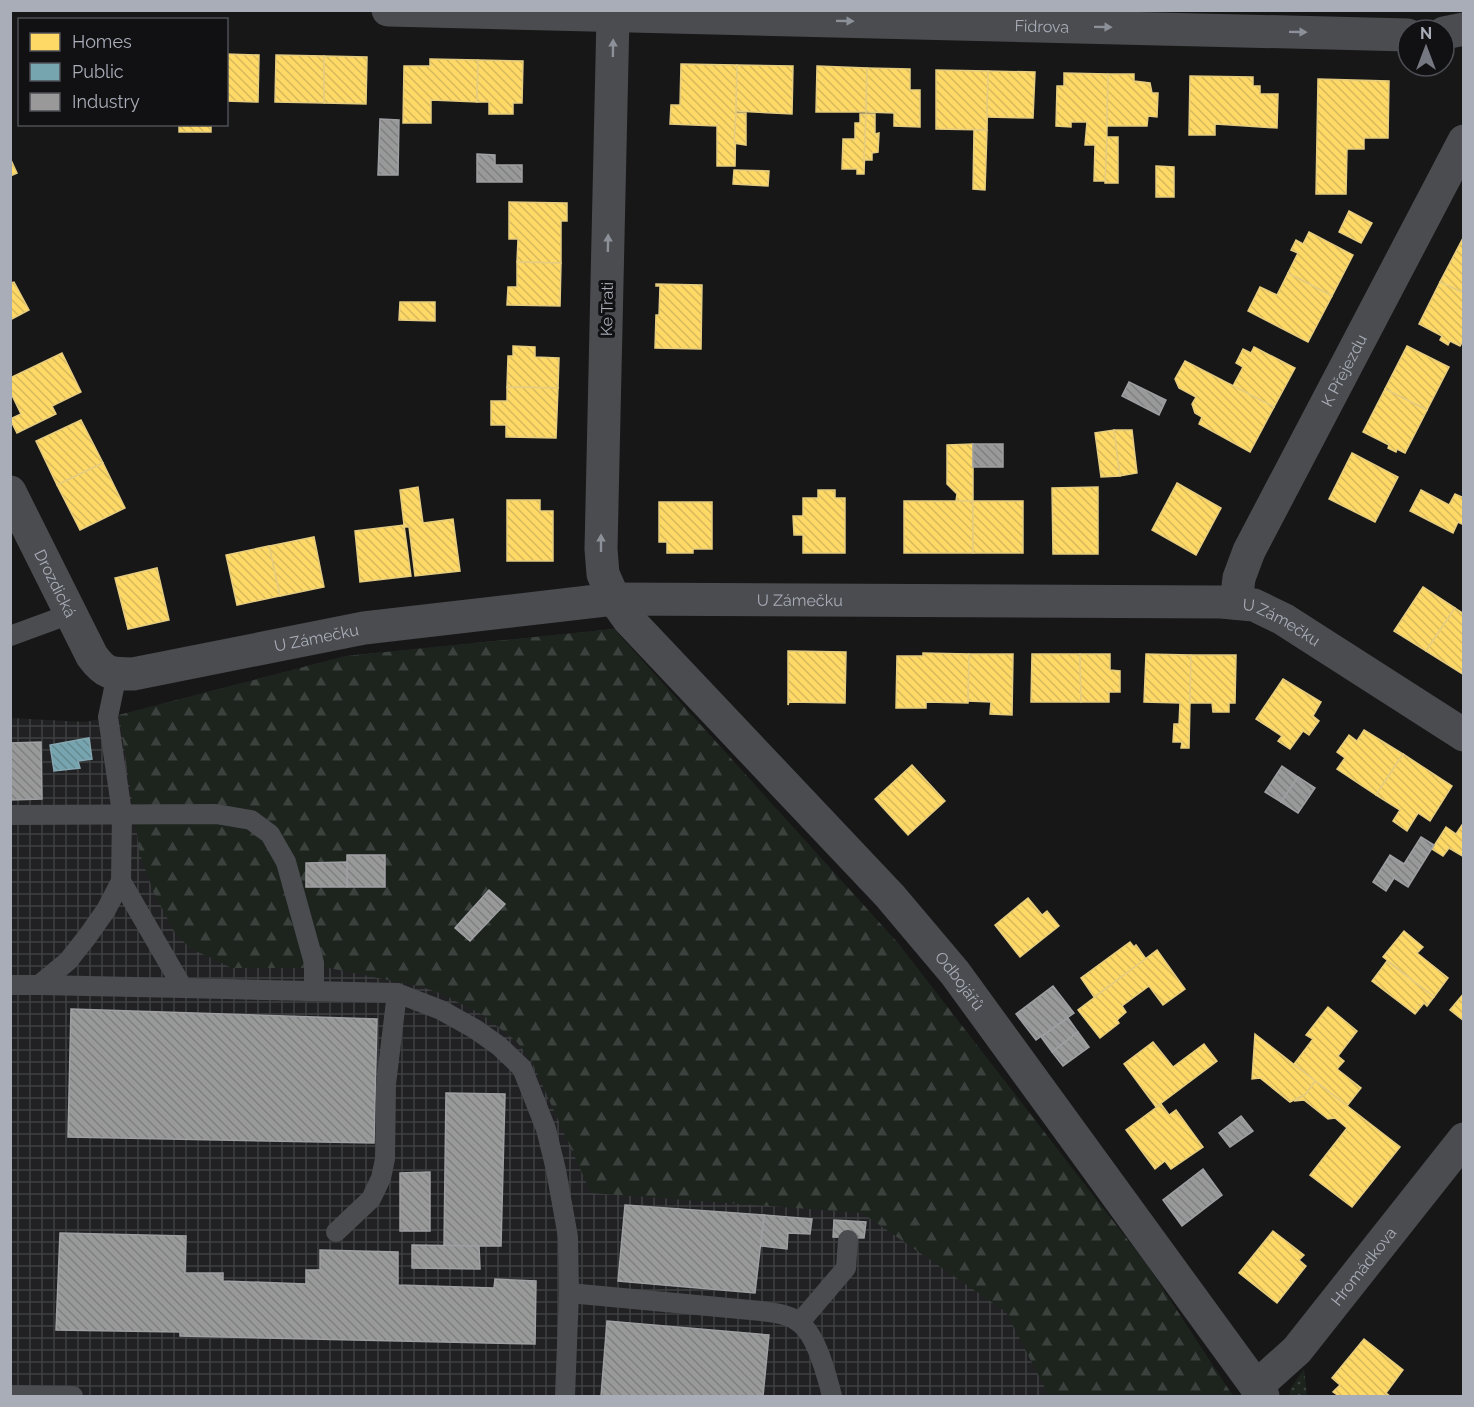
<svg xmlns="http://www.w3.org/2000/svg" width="1474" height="1407" font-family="Raleway,sans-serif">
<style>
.industrial{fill:url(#industrial-grid)}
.grass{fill:url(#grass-dots)}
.forest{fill:url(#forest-firs)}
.homes{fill:url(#homes-back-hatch);stroke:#e5cc7f;stroke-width:1.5}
.public{fill:url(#public-back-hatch);stroke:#85a7b2;stroke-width:1.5}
.industry{fill:url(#industry-back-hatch);stroke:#9e9fa2;stroke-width:1.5}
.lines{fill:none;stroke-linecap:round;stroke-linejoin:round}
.service{stroke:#4b4c50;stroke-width:20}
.minor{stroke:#4b4c50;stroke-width:33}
.oneway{fill:#8c9099}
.labels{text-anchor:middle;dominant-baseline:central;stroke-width:6;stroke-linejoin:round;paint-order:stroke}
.street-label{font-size:16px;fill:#a8adb8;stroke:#111113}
</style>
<defs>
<pattern id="industrial-grid" width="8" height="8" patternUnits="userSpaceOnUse" patternTransform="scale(1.5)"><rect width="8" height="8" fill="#212123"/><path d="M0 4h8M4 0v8" fill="none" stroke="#3e3f41"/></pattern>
<pattern id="grass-dots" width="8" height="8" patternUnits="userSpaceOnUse" patternTransform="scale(1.5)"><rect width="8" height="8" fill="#1d241e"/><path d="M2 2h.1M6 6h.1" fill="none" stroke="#3b413d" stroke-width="1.8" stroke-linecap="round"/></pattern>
<pattern id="forest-firs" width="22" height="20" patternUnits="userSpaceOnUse" patternTransform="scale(1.5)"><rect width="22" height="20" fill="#1d241e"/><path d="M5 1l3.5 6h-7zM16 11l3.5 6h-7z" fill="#3b413d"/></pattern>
<pattern id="homes-back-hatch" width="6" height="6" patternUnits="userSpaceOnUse" patternTransform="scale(1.5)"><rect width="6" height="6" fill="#ffd966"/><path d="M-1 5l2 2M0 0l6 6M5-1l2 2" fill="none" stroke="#d6b85d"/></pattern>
<pattern id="public-back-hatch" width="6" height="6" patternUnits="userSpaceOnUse" patternTransform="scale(1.5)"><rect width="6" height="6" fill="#76a5af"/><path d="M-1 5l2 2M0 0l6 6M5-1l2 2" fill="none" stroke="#658991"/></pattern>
<pattern id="industry-back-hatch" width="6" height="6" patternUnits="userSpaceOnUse" patternTransform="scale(1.5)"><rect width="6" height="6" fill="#999"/><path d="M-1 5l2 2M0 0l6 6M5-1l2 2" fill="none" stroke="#7f8080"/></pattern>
</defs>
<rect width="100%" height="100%" fill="#171717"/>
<!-- industrial -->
<path class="industrial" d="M614,629L1224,1396H11V718L85,722L119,715L346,656Z"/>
<!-- grass -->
<path class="grass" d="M1304,1369L1307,1396H1289L1291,1388Z"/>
<!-- forest -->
<path class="forest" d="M614,629L898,943L1148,1266L1233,1396H1049L1006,1312L862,1213L591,1193L533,1064L517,1042L483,1015L442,994L422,987L329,968H232L190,948L175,933L153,891L140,854L119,715L346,656Z"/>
<!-- homes -->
<g class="homes">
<path d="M226,54L259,55L258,102L226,101Z"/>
<path d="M276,55L324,56V103L275,102Z"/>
<path d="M324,56L367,57L366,104L324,103Z"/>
<path d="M430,59L478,60L477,102L431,100V123H403L404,66H430Z"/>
<path d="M478,60L523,61L522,103H513V114H489V102H477Z"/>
<path d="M681,64L737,65L735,166H717V126L670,124L671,105H680Z"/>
<path d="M737,65L793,66L792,114L736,111Z"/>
<path d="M817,66L867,68L866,112H816Z"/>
<path d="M867,68L910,69V90H920V127L894,126V113L866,112Z"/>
<path d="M936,70L988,71L987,130L936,129Z"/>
<path d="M988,71L1035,72L1033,118L987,117Z"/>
<path d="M1064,73L1108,74L1106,181H1094L1095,145H1085L1087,122H1071V127L1056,126L1057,86H1064Z"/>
<path d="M1108,74H1134V81L1150,83L1152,93H1158L1157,117L1148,116L1147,126H1107Z"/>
<path d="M1190,76L1253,77V86H1260V94H1278L1277,128L1215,124V135H1189Z"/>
<path d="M1318,79L1389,81L1388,138H1364V149H1347L1346,194H1316Z"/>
<path d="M736,113H746V145L734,143Z"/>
<path d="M860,114H866L864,174H857V169H842L843,139H855V123H860Z"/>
<path d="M866,114H875V134L879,133L878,152L872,153V160H864Z"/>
<rect x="179" y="124" width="32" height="8"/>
<path d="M974,130H987L985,190L973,189Z"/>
<path d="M1107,137H1118V183H1105Z"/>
<path d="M11,160L17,173L10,176V161Z"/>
<path d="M1156,166L1174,167V197H1156Z"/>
<path d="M734,170L769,171L768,186L733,184Z"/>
<path d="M509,202L567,203V221H561V263L517,262L518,239H509Z"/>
<path d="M1349,211L1372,223L1361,243L1339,232Z"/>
<path d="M1309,232L1353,255L1332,296L1288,273L1298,253L1291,250L1296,240L1303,244Z"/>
<path d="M1463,238H1464V293L1440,282Z"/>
<path d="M517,262L561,263L560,306L507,305L508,287H517Z"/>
<path d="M1288,273L1332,296L1308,342L1248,311L1260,287L1277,295Z"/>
<path d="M14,282L29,310L10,320V283Z"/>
<path d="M1440,282L1464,293V339L1460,346L1450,341L1448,345L1440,340L1442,336L1419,324Z"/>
<path d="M656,284L702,285L701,349L655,348L656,315H659L660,286H656Z"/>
<path d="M400,302H435V321L399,320Z"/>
<path d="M513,346L535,347V357L559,358L558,388L507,387L508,356H513Z"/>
<path d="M1407,346L1449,367L1427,410L1385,389Z"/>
<path d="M1254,347L1295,368L1274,407L1233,386L1243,367L1236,363L1243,349L1251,353Z"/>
<path d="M62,353L81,392L52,406L56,414L17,433L10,419L21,414L10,391V378Z"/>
<path d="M1185,361L1274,407L1250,452L1199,424L1202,417L1195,413L1192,404L1196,397L1179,388L1175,379Z"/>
<path d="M507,387L558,388L556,438L506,437V425H491V401H507Z"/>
<path d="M1385,389L1427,410L1405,453L1397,449L1396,452L1388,448L1389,445L1363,432Z"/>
<path d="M81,420L103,463L57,485L36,441Z"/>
<path d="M1114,430L1120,476L1101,477L1095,433Z"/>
<path d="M1114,430H1132L1137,473L1120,476Z"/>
<path d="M973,444V501H956L957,494L947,484V445Z"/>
<path d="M1352,453L1398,477L1375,522L1329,499Z"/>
<path d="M103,463L125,508L80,530L57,485Z"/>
<path d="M1177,483L1221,508L1196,555L1152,530Z"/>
<path d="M418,487L423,523L453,519L460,571L415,576L409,527H404V525L400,490Z"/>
<path d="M1098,487V554H1053L1052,488Z"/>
<path d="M818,490H835V498H845V553H803V535H794L793,516H803V498H818Z"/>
<path d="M1421,490L1449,505L1455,494L1464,498V525L1458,522L1453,533L1410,511Z"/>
<path d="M507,500H540V511H553V561H507Z"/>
<rect x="904" y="501" width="69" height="52"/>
<rect x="973" y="501" width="50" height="52"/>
<path d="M659,502H712V549H693V553H667V542H659Z"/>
<path d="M404,525L411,576L360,582L355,531Z"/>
<path d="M314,537L324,587L280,596L269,546Z"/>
<path d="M269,546L280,596L237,605L226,555Z"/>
<path d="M157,568L169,620L128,629L115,578Z"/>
<path d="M1423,587L1455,608L1426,651L1394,631Z"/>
<path d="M1455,608L1464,614V675L1426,651Z"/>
<path d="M788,651L846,652L845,703L789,702L788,705Z"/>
<path d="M923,653L969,654L968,703L926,702V708H896L897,656H923Z"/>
<path d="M969,654H1013L1012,715L990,714L991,702L968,701Z"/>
<path d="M1032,654H1080L1081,702H1031Z"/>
<path d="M1080,654H1110V670L1120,671V692H1109V702H1081Z"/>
<path d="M1146,654L1191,655L1189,748H1181L1182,742H1173L1174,724H1179L1180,703L1144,702Z"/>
<path d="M1191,655H1236L1235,703H1229V712H1213L1212,703H1190Z"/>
<path d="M1283,679L1321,702L1313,716L1319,721L1309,735L1303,731L1290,749L1278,741L1282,736L1256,719Z"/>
<path d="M1364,730L1403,754L1376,795L1337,769L1345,758L1337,752L1349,735L1357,741Z"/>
<path d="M1403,754L1452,786L1430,821L1418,813L1407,831L1393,821L1400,810L1376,795Z"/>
<path d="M912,765L945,801L908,835L875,799Z"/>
<path d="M1464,822V857L1449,848L1443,856L1432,849L1446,827L1456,834Z"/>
<path d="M1028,898L1042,915L1047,911L1059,926L1020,957L995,925Z"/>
<path d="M1404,931L1423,947L1417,953L1448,978L1434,997L1383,957Z"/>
<path d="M1130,942L1134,947L1136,945L1146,959L1094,997L1081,978Z"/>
<path d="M1157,950L1185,989L1163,1005L1149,986L1122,1006L1126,1012L1117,1020L1119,1023L1100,1038L1078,1010Z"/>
<path d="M1387,961L1434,997L1427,1006L1424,1003L1415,1014L1372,981Z"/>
<path d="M1464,993V1021L1450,1010Z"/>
<path d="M1328,1007L1357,1031L1338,1056L1344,1061L1337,1069L1361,1088L1347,1106L1294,1064L1313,1039L1306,1035Z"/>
<path d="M1255,1034L1315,1081L1306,1094L1290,1102L1260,1078L1252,1079Z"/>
<path d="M1153,1042L1173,1067L1204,1044L1217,1061L1156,1107L1124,1064Z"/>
<path d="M1315,1081L1400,1147L1352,1207L1310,1175L1347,1128L1335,1118L1328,1119L1304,1100L1294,1101L1306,1094Z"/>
<path d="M1161,1104L1169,1115L1176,1110L1203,1147L1171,1169L1165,1161L1155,1169L1126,1130Z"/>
<path d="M1273,1231L1304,1255L1299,1260L1306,1266L1277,1303L1239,1273Z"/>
<path d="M1364,1339L1403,1370L1386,1393L1390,1396H1339L1333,1392L1340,1385L1332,1378Z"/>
</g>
<!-- public -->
<path class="public" d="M89,738L92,759L78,761L80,768L54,771L50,745Z"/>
<!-- industry -->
<g class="industry">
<path d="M380,119L399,120L398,175H378Z"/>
<path d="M477,154L495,155V165H522V182H477Z"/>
<path d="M1129,382L1166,400L1159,415L1122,396Z"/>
<rect x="973" y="444" width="30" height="23"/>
<path d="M41,742L42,799L10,800V743Z"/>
<path d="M1282,766L1298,777L1281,802L1265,792Z"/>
<path d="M1298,777L1315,788L1298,813L1281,802Z"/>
<path d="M1421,837L1434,845L1408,887L1394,878L1386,891L1373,882L1390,855L1404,864Z"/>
<rect x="347" y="855" width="38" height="32"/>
<path d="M347,862V887H306V863Z"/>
<path d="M489,890L505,904L470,941L455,928Z"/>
<path d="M1053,986L1074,1013L1036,1040L1016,1014Z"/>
<path d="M71,1009L377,1019L374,1143L68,1137Z"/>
<path d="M1068,1018L1078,1032L1052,1052L1041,1037Z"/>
<path d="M1078,1032L1089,1047L1063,1066L1052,1052Z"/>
<path d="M446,1093L505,1094L501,1246H444Z"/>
<path d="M1241,1116L1253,1131L1230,1147L1219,1133Z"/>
<path d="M1203,1169L1222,1195L1182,1226L1163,1200Z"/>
<path d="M430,1172V1231H400V1173Z"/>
<path d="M625,1205L764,1215L755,1293L618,1281Z"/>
<path d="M764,1215L812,1219L810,1234L788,1233L787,1249L761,1246Z"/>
<path d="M834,1220L866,1222L864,1238L833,1237Z"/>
<path d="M60,1233L186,1236L185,1273H223V1281L306,1284V1270H320V1250L398,1252V1285L494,1288L495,1279L536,1281L535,1344L180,1336V1332L56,1330Z"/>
<path d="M412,1245L479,1246L480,1269L412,1268Z"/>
<path d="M607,1321L769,1335L763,1396H601Z"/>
</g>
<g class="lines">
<!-- service -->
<g class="service">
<path d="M10,636L70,614"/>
<path d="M10,815L216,814L251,820L270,834L286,862L314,963V991"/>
<path d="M121,881L183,988L397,993L441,1010L475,1029L499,1046L522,1068L546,1129L556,1170L568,1237L569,1293L565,1396"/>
<path d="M10,985H39L68,961L87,937L106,910L121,881L122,813L108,717L117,674"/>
<path d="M39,985L183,988"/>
<path d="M336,1232L371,1199L381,1178L385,1159L386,1084L397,993"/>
<path d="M569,1293L761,1311C775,1313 790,1314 801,1324C817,1337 827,1376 832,1396"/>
<path d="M800,1322L846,1268L848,1240"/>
<path d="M10,1395L73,1396"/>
</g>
<!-- minor -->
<g class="minor">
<path id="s1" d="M388,10L1408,35"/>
<path id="s2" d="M613,16L601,549L603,574L614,599L629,620L890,896L955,973L1263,1396"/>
<path d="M1444,33L1464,29"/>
<path id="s3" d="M10,492L92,656C105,674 111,674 133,674L364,628L614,599L1221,602L1254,605L1283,619L1464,735"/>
<path id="s4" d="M1236,603L1239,578L1249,551L1464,141"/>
<path id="s5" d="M1256,1387L1297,1350L1464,1139"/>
</g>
</g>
<!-- one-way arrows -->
<defs><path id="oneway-solid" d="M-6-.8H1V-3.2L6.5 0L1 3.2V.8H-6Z" transform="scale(1.5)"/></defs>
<g class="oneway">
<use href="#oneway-solid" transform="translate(845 21) rotate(1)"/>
<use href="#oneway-solid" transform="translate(1103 27) rotate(1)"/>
<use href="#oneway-solid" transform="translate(1298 32) rotate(1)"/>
<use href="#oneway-solid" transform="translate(613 48) rotate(-89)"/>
<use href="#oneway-solid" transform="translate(608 243) rotate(-89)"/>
<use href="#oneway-solid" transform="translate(601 543) rotate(-90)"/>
</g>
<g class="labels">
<!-- street labels -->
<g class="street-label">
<text stroke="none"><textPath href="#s1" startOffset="654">Fidrova</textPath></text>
<text transform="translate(607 309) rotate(-89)">Ke Trati</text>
<text stroke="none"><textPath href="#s4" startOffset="258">K Přejezdu</textPath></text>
<text stroke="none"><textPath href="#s3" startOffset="102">Drozdická</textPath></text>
<text stroke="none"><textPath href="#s3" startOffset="904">U Zámečku</textPath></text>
<text stroke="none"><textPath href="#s3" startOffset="1390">U Zámečku</textPath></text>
<text stroke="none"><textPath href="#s3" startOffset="418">U Zámečku</textPath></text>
<text stroke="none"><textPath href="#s2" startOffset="1101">Odbojářů</textPath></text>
<text stroke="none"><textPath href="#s5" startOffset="162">Hromádkova</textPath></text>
</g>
</g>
<!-- border -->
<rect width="1474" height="1407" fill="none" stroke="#a8adb8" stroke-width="24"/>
<!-- legend -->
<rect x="18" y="18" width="210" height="108" fill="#111113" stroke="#4d4f55" stroke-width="1.5"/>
<rect x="30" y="33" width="30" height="18" fill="#ffd966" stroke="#4d4f55" stroke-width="1.5"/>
<text x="72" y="48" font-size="18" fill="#a8adb8">Homes</text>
<rect x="30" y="63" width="30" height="18" fill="#76a5af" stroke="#4d4f55" stroke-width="1.5"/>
<text x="72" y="78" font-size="18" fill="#a8adb8">Public</text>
<rect x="30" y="93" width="30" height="18" fill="#999999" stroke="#4d4f55" stroke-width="1.5"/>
<text x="72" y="108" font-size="18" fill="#a8adb8">Industry</text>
<!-- north arrow -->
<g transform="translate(1426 48)"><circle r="28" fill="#111113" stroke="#4d4f55" stroke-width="1.5"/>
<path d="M0-4.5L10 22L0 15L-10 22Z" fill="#757880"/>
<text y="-9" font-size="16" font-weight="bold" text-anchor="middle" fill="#a8adb8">N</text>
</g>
</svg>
